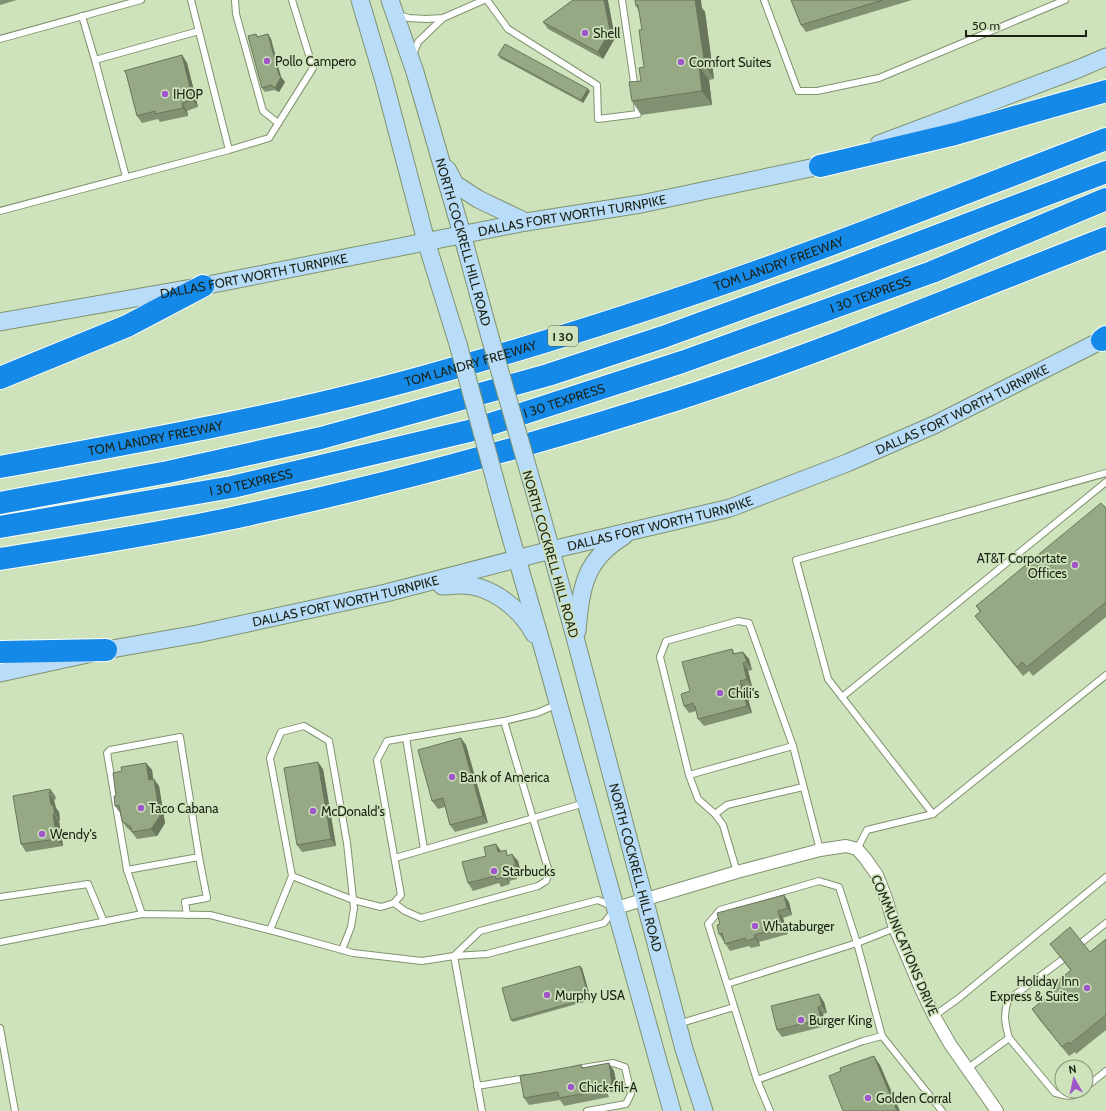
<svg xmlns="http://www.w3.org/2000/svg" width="1106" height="1111" font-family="Cabin,sans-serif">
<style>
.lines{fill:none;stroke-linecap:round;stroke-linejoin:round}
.lane-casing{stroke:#80936f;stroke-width:8}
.street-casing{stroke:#80936f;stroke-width:14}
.secondary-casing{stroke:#80936f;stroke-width:19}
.highway-casing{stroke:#fff;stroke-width:24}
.lane{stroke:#fff;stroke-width:6}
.street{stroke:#fff;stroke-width:12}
.secondary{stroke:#b9dcf8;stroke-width:17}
.highway{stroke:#1589e8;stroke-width:22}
.secondary-bridge-casing{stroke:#80936f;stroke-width:19;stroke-linecap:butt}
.secondary-bridge{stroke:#b9dcf8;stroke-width:17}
.wall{fill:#819172}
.shaded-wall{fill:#69765c}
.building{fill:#96a984;stroke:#69765c}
.poi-dot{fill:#9e56ca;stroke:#cee3bc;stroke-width:1.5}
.labels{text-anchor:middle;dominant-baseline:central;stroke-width:3.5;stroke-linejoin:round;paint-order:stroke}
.shield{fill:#cee3bc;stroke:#515c46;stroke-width:1}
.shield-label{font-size:12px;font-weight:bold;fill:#1b2214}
.poi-label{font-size:13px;fill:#1b2214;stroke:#cee3bc;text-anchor:start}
.street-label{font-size:13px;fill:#1b2214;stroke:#cee3bc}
</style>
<rect width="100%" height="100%" fill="#cee3bc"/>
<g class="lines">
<!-- lane casing -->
<g class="lane-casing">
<g id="lane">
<path d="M235,0L236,14L263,111L278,123"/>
<path d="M487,0L508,29L597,85L598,119L638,114L637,102"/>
<path d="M622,0L635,89"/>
<path d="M764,0L798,91H817L879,78L1065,0"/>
<path d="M398,15L409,18L426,19L443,18L484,0"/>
<path d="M82,16L95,60L199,31"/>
<path d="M0,39L141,0"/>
<path d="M413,55L418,42L443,18"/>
<path d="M95,60L126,177"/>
<path d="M229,150L269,138L313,68L292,0"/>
<path d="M0,211L229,150L191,0"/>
<path d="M842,697L1106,482"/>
<path d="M406,738L424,849"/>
<path d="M689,775L793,746"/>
<path d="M715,814L727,805L803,787"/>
<path d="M933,814L1106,675"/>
<path d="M857,849L867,830L933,814L828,679L796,560L1106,473"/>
<path d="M395,858L585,803"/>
<path d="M127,870L107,753L110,750L180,737L199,857"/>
<path d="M737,872L723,825L715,814L698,799L689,775L660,657L666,641L738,621L749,623L793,746L820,850"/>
<path d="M292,876L353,900L381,907L394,903L401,895L377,760L387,741L504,721L537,713L558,704"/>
<path d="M0,897L88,884L104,922"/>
<path d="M394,903L405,911L421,918L538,886L546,881L549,872L504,721"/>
<path d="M142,914L127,870L199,857L207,898L185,902L187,915"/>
<path d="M270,930L292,876L270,758L281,732L304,726L329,741L347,843L354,908L351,927L342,950"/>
<path d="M0,942L142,914L210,915L277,932L353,953L422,961L454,956L487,954L604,923L616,908L598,900L480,931L454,956"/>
<path d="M1081,943L1106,923"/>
<path d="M454,956L482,1111"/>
<path d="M727,984L708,924L720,910L819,881L839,887L857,943L882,1036"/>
<path d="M934,1016L959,998L1106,877"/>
<path d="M678,1024L734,1007"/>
<path d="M0,1028L15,1111"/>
<path d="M1009,1038C1005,1023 1003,1015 1008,1000L1062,960"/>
<path d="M577,1069L613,1063L625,1067L631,1094L626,1104L587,1111"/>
<path d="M967,1069L1009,1038L1055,1093C1065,1096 1072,1098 1081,1091"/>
<path d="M757,1080L863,1041L882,1036L942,1111"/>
<path d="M477,1086L526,1078"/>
<path d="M1086,1087L1106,1071"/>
<path d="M770,1111L757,1080L727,984L857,943L895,928"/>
</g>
</g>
<!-- street casing -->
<g class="street-casing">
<path id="street" d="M616,908L737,872L820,850L846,846L857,849L865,858L877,875L886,898L895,928L921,989L934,1016L950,1044L997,1111"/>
</g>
<!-- secondary casing -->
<g class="secondary-casing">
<g id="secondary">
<path d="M360,0L384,81L426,241L458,344"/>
<path id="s1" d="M390,0L415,72L462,234L490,337"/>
<path d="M879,144L1078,69L1106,57"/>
<path d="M447,169L455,184L478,199L526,222"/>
<path id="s2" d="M0,322L203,286L526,222L641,204L820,166L832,161"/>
<path id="s3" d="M541,514L576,641L684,1049L704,1111"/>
<path d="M507,524L544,652L672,1111"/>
<path d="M442,586C448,586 454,585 461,585C491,585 520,608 534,634"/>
<path d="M577,631C581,588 584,560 624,536"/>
<path id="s4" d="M0,673L106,650L197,634L386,593L551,550L730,508L847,463L934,425L1106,338"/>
</g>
</g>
<!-- highway casing -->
<g class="highway-casing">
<g id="highway">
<path d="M820,166L955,134L1106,91"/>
<path d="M1102,340L1106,337"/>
<path d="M0,378L127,326L203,286"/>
<path id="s5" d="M0,467C143,441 286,415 426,376C536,346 645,311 753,273C871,231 988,184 1106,139"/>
<path d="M0,503L168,472L321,438L548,375L663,337L836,274L1106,172"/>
<path id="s6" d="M0,527L232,487L469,431L682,362L932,272L1106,199"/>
<path d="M0,559C74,547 149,535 223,520C374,488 524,448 672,401C819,354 962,294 1106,238"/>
<path d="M0,652L106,650"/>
</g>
</g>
<!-- lane -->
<use href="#lane" class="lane"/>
<!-- street -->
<use href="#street" class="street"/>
<!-- secondary -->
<use href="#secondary" class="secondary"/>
<!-- highway -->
<use href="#highway" class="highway"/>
<!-- secondary-bridge casing -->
<g class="secondary-bridge-casing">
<g id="secondary-bridge">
<path d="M490,337L541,514"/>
<path d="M458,344L507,524"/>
</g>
</g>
<!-- secondary-bridge -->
<use href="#secondary-bridge" class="secondary-bridge"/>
</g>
<!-- wall -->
<g class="wall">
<path d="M0,0H17L0,5Z"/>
<path d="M573,0H608V1L615,38L603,59L548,29L543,22Z"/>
<path d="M635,0L702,8L705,12L714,79L709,80L712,105L641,115L632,101L641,81L644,67L642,30L639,11L636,6Z"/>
<path d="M791,0H912L806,32L801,25Z"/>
<path d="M256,34L258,37L268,34L271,39L281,77L285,82L279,92L274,90L265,92L262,88Z"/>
<path d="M182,55L187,63L198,107L187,111L188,116L160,122L158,119L142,123L137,116L126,74L124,71Z"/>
<path d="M498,55L590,91L583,103L500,58Z"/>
<path d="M1106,508V617L1033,676L1029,671L1023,676L982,625L975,616L980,612L976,606Z"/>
<path d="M732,649L735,654L743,652L749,659L752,670L748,671L752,686L745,688L752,713L704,726L698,719L696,711L689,713L684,706L690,691Z"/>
<path d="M466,745L488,823L455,832L450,825L445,807L438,809L432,801Z"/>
<path d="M146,763L152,770L153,779L159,786L165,823L157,836L137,839L131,831L127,828L122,821L120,813L115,806L122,771Z"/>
<path d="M323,769L336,846L302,852L297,845Z"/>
<path d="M50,789L55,796L56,799L54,800L56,808L59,812L60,821H59L63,846L26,852L21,844Z"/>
<path d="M501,851L518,861L521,873L515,874L517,879L509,881L510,884L501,887L499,883L473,891L468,883L486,856Z"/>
<path d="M789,902L792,915L783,918L788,934L759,942L760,946L751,948L749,946L730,951L719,934Z"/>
<path d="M1106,939V1030L1076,1054L1075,1052L1069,1056L1039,1019L1032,1009L1054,992L1050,987L1071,971L1050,944L1090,952Z"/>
<path d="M582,968L591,1000L513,1022L511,1020Z"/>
<path d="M824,1002L827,1013L823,1014L826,1026L782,1037L777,1030Z"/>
<path d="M609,1063L614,1071L618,1091L607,1093L609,1097L564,1106L560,1100L529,1105L524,1098L581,1065L584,1068Z"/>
</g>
<!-- shaded-wall -->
<g class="shaded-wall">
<path d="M604,0H608V1L615,38L603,59L598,52Z"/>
<path d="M694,0H701L702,8L705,12L714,79L705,65Z"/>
<path d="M268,34L271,39L281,77L285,82L279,92L275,88L279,75Z"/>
<path d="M182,55L187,63L198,107L193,100Z"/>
<path d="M699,66L709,80L712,105L702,91Z"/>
<path d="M588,89L590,91L583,103L581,100Z"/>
<path d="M182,103L187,111L188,116L183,108Z"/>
<path d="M743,652L749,659L752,670L747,662Z"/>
<path d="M743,663L748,671L752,686L747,679Z"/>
<path d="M740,681L745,688L752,713L747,706Z"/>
<path d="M461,738L466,745L488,823L483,816Z"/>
<path d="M318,762L323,769L336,846L331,839Z"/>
<path d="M146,763L152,770L154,787L149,780Z"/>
<path d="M154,779L159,786L165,823L157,836L151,829Z"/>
<path d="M50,789L55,796L56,799L51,792Z"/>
<path d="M49,792L54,800L56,808L59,812L60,821L55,814L51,805Z"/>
<path d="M53,814L59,821L63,846L57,839Z"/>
<path d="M496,844L501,851L498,852Z"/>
<path d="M512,854L518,861L521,873L516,865Z"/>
<path d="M510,867L515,874L517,879L512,871Z"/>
<path d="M504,873L509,881L510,884L505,877Z"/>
<path d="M784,895L789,902L792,915L787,908Z"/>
<path d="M778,911L783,918L788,934L783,927Z"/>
<path d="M754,935L759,942L760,946L755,938Z"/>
<path d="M580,966L582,968L591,1000L589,998Z"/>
<path d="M819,994L824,1002L827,1013L822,1006Z"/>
<path d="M818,1007L823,1014L826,1026L821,1019Z"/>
<path d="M874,1056L880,1065L900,1111H897Z"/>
<path d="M609,1063L614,1071L618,1091L612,1084Z"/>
<path d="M602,1085L607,1093L609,1097L604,1090Z"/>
</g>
<!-- building -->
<g class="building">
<path d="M573,0H604L610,31L598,52L543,22Z"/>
<path d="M635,0H695L705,65L699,66L702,91L632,101L629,82L641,81L639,68L644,67L639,30H642L638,5L636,6Z"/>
<path d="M791,0H883L801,25Z"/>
<path d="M256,34L257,37L268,34L279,75L281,77L275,88L271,85L262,88L248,36Z"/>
<path d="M505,44L588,89L581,100L498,55Z"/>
<path d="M182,55L193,100L182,103L183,108L155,114V111L137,116L126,73L124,71Z"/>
<path d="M1101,503L1106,508V602L1027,667L1022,662L1017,667L975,616L981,611L976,606Z"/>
<path d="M732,649L733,654L743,652L747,662L743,663L747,679L740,681L747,706L698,719L695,706H693V703L684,706L681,694L690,691L682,662Z"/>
<path d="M461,738L483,816L450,825L443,798L432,801L418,750Z"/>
<path d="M318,762L331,839L297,845L284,768Z"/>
<path d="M146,763L149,780L154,779L160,816L151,829L132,832L131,827L122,821L119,805L115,806L114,796H116L113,773L122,771L121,767Z"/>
<path d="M50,789L51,792H49L51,805H53L55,814H53L57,839L21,844L13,796Z"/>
<path d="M496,844L498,852L506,850L507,856L512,854L516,865L510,867L512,871L504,873L505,877L496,879L495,876L468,883L462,862L486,856L484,847Z"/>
<path d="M784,895L787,908L778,911L783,927L754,935L755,938L746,941L745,938L725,944L722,933L719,934L717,925L720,924L717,913Z"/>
<path d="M1070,927L1090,952L1106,939V1015L1070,1044L1068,1042L1062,1047L1032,1009L1054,992L1050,987L1071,970L1050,944Z"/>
<path d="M580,966L589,998L511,1020L502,988Z"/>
<path d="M819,994L822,1006L818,1007L821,1019L777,1030L771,1006Z"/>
<path d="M874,1056L897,1111H843L829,1076L841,1071L840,1068Z"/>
<path d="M609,1063L612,1084L602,1085L604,1090L559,1098L558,1092L524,1098L520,1076L581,1065L582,1068Z"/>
</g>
<!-- markers -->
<g class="poi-dot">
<circle cx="585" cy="33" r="4"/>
<circle cx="267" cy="61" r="4"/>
<circle cx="681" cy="62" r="4"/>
<circle cx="165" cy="94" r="4"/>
<circle cx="1075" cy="565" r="4"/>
<circle cx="720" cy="693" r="4"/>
<circle cx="452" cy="777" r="4"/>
<circle cx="141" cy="808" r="4"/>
<circle cx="313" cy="811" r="4"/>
<circle cx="42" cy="834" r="4"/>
<circle cx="494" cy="871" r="4"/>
<circle cx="755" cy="926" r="4"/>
<circle cx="1087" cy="988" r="4"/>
<circle cx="547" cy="995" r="4"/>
<circle cx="801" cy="1020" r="4"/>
<circle cx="571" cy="1087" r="4"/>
<circle cx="868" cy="1098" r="4"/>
</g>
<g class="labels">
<!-- shield labels -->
<rect class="shield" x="548" y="326" width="30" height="20" rx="3"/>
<g class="shield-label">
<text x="563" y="336">I 30</text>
</g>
<!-- poi labels -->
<g class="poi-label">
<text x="593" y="33">Shell</text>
<text x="275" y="61">Pollo Campero</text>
<text x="689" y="62">Comfort Suites</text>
<text x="173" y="94">IHOP</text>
<text x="1067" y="558" text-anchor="end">AT&amp;T Corportate<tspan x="1067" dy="15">Offices</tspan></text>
<text x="728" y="693">Chili's</text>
<text x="460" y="777">Bank of America</text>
<text x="149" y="808">Taco Cabana</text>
<text x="321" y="811">McDonald's</text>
<text x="50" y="834">Wendy's</text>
<text x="502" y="871">Starbucks</text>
<text x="763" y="926">Whataburger</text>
<text x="1079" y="981" text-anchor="end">Holiday Inn<tspan x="1079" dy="15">Express &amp; Suites</tspan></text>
<text x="555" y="995">Murphy USA</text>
<text x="809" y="1020">Burger King</text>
<text x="579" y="1087">Chick-fil-A</text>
<text x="876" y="1098">Golden Corral</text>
</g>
<!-- street labels -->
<g class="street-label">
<text stroke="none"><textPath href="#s2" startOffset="582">DALLAS FORT WORTH TURNPIKE</textPath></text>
<text stroke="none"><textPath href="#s1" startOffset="253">NORTH COCKRELL HILL ROAD</textPath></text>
<text stroke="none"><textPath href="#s5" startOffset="806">TOM LANDRY FREEWAY</textPath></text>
<text stroke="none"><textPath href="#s2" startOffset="258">DALLAS FORT WORTH TURNPIKE</textPath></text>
<text stroke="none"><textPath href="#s6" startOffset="903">I 30 TEXPRESS</textPath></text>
<text stroke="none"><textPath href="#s5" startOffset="482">TOM LANDRY FREEWAY</textPath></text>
<text stroke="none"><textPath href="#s6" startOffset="579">I 30 TEXPRESS</textPath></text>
<text stroke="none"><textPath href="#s4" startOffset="1001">DALLAS FORT WORTH TURNPIKE</textPath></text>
<text stroke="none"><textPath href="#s5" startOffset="158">TOM LANDRY FREEWAY</textPath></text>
<text stroke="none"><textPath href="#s6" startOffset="255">I 30 TEXPRESS</textPath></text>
<text stroke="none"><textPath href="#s4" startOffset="677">DALLAS FORT WORTH TURNPIKE</textPath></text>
<text transform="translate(551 554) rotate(74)">NORTH COCKRELL HILL ROAD</text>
<text stroke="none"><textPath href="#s4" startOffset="353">DALLAS FORT WORTH TURNPIKE</textPath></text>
<text stroke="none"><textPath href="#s3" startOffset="366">NORTH COCKRELL HILL ROAD</textPath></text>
<text transform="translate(905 945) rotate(67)">COMMUNICATIONS DRIVE</text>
</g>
</g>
<!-- north arrow -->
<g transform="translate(1074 1079) rotate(351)"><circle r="19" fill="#cee3bc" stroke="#869679"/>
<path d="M0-3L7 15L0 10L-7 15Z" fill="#9e56ca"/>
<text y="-6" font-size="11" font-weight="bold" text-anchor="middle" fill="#1b2214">N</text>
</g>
<!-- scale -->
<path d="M966 30v6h120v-6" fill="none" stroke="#1b2214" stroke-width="2"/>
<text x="972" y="30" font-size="12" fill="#1b2214" stroke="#cee3bc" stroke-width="3" paint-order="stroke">50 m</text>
</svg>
